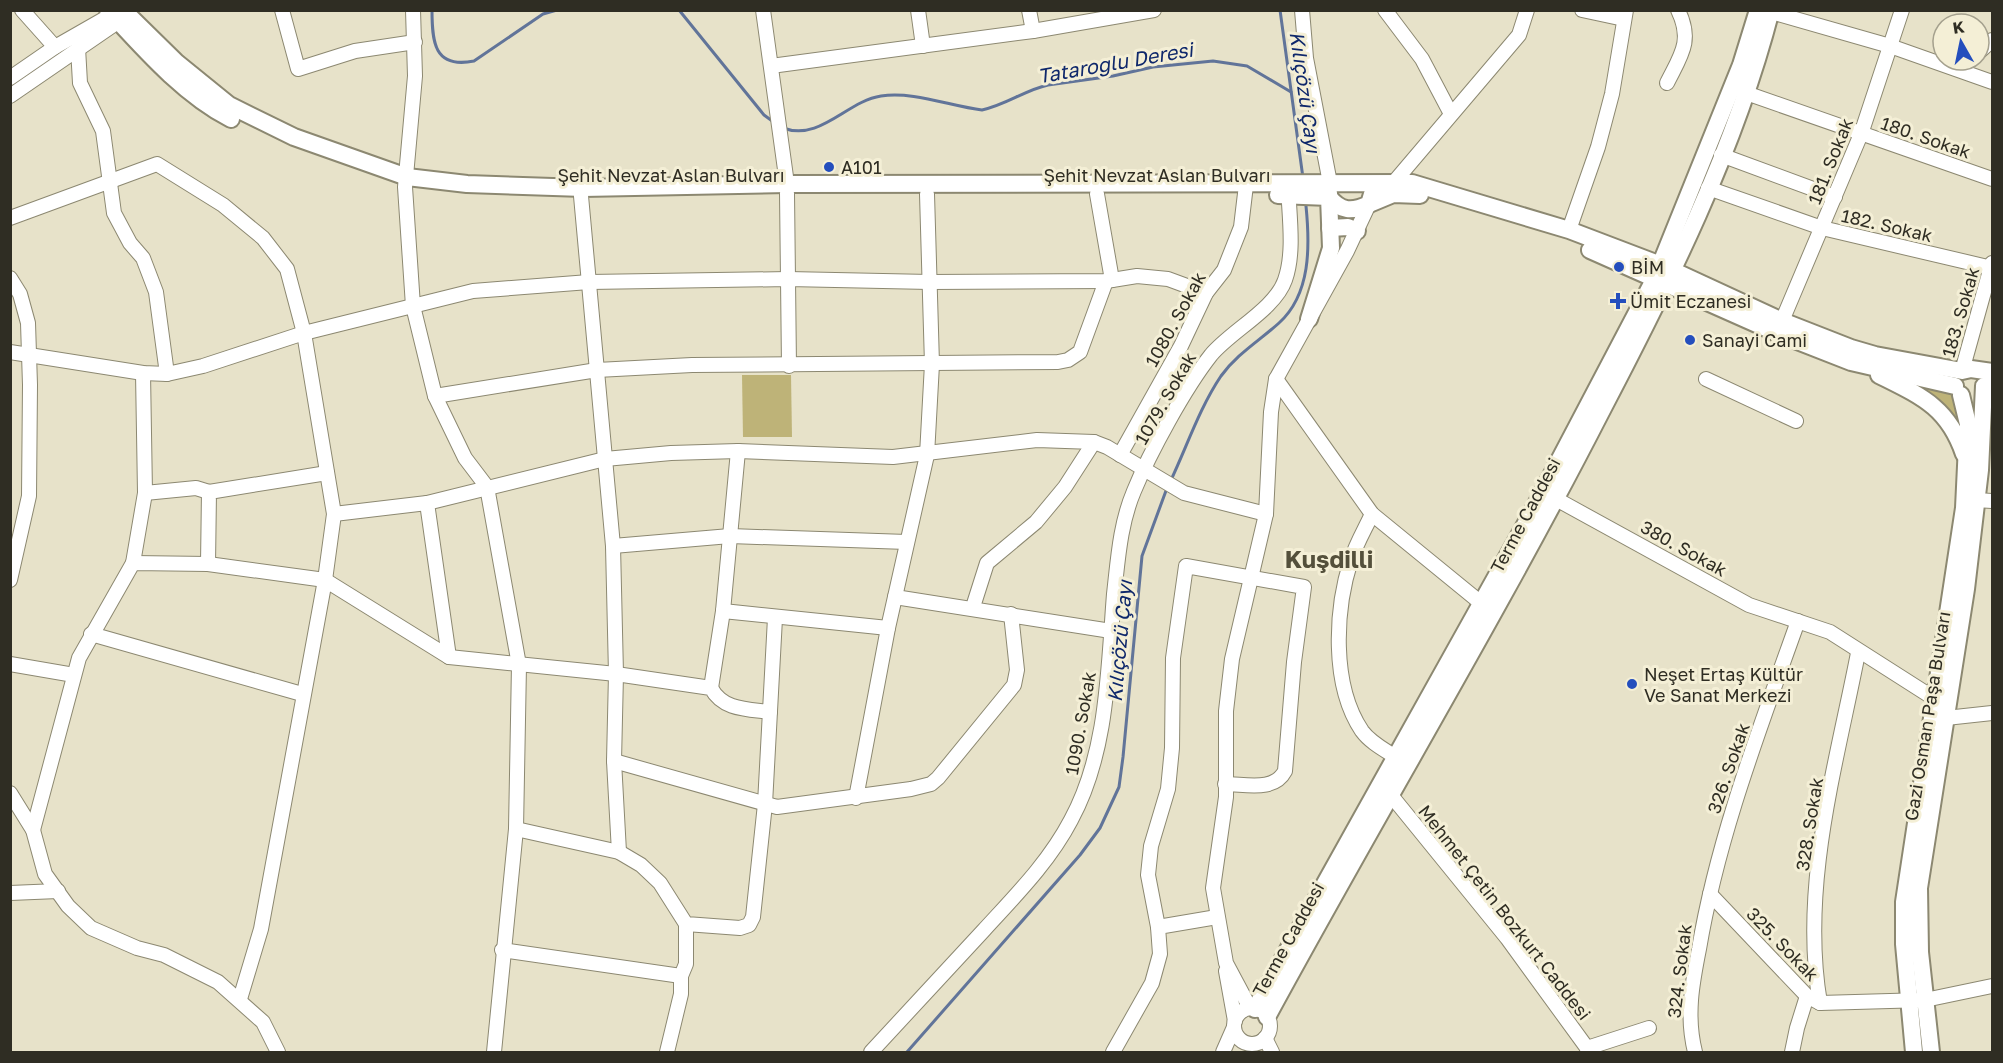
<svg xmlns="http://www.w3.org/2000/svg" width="2003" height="1063" font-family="'Golos Text',sans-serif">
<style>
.green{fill:#beb378}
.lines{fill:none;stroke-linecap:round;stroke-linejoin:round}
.stream{stroke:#617499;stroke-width:3}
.minor-casing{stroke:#8c8871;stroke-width:16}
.major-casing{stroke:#8c8871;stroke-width:20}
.minor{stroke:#fff;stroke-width:14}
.major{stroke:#fff;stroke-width:16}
.poi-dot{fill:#244ebd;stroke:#f4efd6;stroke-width:2}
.labels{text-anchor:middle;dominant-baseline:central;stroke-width:6;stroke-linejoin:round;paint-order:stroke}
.street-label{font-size:18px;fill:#2f2d23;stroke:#f4efd6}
.poi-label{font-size:18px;fill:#2f2d23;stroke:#f4efd6;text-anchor:start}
.water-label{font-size:20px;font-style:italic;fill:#0f286b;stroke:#f4efd6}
.district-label{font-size:24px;font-weight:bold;fill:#54503b;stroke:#f4efd6}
</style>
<rect width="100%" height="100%" fill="#e7e2c9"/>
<!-- green -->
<g class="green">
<path d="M742,375H791L792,437H743Z"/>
<path d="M1913,384L1954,390L1957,420L1943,404Z"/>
</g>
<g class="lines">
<!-- stream -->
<g class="stream">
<path d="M432,10C432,42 434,69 474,61L543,14L557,10"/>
<path d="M679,10L764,115L775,123"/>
<path d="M1280,10L1303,178"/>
<path d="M783,128C820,142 847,101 881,96C913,91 950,106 982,110C1006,105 1025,90 1048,85L1113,76L1153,67L1213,61L1247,66L1291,92"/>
<path d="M1171,480C1187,446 1200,407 1221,376C1237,354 1259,341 1279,323C1311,294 1310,246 1306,206"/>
<path d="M907,1052L1080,855L1100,828L1119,787L1123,757L1142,556L1167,488"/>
</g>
<!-- minor casing -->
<g class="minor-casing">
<g id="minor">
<path d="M22,10L55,47"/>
<path d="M282,10L298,69L355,51L415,42"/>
<path d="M413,10L415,76L405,187L413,306L435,396L465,458L487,487L519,665L516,829L494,1052"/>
<path d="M763,10L787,184"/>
<path d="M918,10L923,46"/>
<path d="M1029,10L1033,31"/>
<path d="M1302,10L1306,58L1330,183"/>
<path d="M1385,10L1422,59L1451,114"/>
<path d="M1582,10L1624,19"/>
<path d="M1771,12L1890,46L1992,82"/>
<path d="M78,48L80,83L103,131L114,213L130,243L143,258L156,292L167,374"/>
<path d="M1979,52L1992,40"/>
<path d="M771,66L1033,31L1154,10"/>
<path d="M10,78L55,47L118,11"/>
<path d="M1667,83C1681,55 1693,41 1678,10"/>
<path d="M1746,93L1992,179"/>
<path d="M10,96L125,17"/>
<path d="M1721,155L1835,197"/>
<path d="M1395,181L1519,35L1527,10"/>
<path d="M1708,188L1822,228L1992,268"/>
<path d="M787,193L789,366"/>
<path d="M1097,194L1112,280"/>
<path d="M581,196L613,546L616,674L614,761L619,852"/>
<path d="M10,218L157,164L223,205L263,238L287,269L304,333L334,514L325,580L261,929L240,999"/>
<path d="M1569,230L1598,147L1612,94L1626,10"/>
<path d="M10,278L20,294L28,323L30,385L29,496L10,580"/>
<path d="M1782,321L1861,134L1902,10"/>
<path d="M10,352L143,373L167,374L203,366L304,333L473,291L589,282L788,279L930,282L1106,281L1137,276L1168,279L1206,293"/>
<path d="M1962,371L1992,263"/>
<path d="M1276,379L1372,514L1481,603"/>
<path d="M1706,379L1796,421"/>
<path d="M435,396L597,370L692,365L1058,362L1068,360L1080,352L1106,281"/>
<path d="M1120,455L1181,346L1206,293L1224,270L1241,227L1246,185"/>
<path d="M145,493L196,488L209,492"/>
<path d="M1556,499L1749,605L1830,632L1935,699"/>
<path d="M1976,500L1992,501"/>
<path d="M427,503L449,657"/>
<path d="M334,514L427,503L605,459L671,453L738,451L893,457L1037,440L1094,442L1107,447L1184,493L1266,514"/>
<path d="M1372,514C1365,529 1356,544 1351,560C1335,610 1331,685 1362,731C1370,742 1383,749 1394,756"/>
<path d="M613,546L730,536L907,542"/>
<path d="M133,563L145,493L143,373"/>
<path d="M208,564L209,492L327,473"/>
<path d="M895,597L1111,631"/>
<path d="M973,607L987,563L1036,522L1065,487L1094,442"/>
<path d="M723,611L888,628"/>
<path d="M91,634L302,694"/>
<path d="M10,664L74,675"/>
<path d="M711,688L723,611L738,451"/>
<path d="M1946,718L1992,713"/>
<path d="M614,761L777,807L911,789L931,784L938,778L1014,685L1017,670L1011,614"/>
<path d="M10,793L33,830L45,874L68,906L91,928L137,948L164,955L218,982L263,1022L278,1052"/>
<path d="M1390,794L1507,938L1590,1052"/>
<path d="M856,798L888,628L927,455L932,364L927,194"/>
<path d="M516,829L619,852L641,865L660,883L686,924L740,928L749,925L753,917L765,804L775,618"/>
<path d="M33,830L79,658L133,563L208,564L325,580L449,657L616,674L711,688C723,710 746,709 770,712"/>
<path d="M10,893L58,891"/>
<path d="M1710,894L1807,996L1820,1003L1925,1000L1992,986"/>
<path d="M1158,927L1148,875L1151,846L1168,789L1172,748L1173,658L1186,566L1304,587L1294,662L1285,771C1274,792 1246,784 1225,784"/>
<path d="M502,950L681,976L686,964V924"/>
<path d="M1226,971L1235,1021"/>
<path d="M1820,1003C1800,887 1836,766 1858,653"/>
<path d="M1250,1008L1226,963L1213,888L1226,797V711L1232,659L1266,514L1271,412L1276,379L1347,251L1369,204"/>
<circle cx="1252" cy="1026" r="18"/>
<path d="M1265,1038L1272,1052"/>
<path d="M1587,1048L1649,1028"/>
<path d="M667,1052L681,994V976"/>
<path d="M871,1052C909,1011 946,971 984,930C1016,895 1049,862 1071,820C1108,752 1108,669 1114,594C1118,559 1120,524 1134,491C1150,452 1185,388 1211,355C1231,331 1275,309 1285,280C1295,252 1289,215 1288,185"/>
<path d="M1113,1052L1152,983L1160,954L1158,927L1217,917"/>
<path d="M1223,1052L1234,1027"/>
<path d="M1695,1052C1686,1016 1692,984 1699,949C1718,836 1760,728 1798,621"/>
<path d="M1792,1052L1797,1028L1807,996"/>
</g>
</g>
<!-- major casing -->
<g class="major-casing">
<g id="major">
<path d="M108,10C144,49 183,94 231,119"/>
<path d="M123,10L176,62L229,105L294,137L407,177L467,184L583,188L787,184L1412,183L1569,230L1661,265L1782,321L1851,348L1875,355L1962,371L1971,369L1992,372"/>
<path d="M1329,193V197C1341,212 1352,212 1369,204L1372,194"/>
<path d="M1278,195L1329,197L1331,248L1309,319"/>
<path d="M1369,204L1393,194L1420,195"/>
<path d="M1330,228L1348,227L1357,231"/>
<path d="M1590,250L1777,333L1851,362L1955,386"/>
<path d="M1879,375C1921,396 1948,407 1964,454"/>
<path d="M1255,1009L1530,516L1655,278L1741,65L1758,10"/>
<path d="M1267,1017C1377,814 1496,617 1601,412C1668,284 1735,150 1771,10"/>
<path d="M1914,1052L1904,944V902L1964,508L1968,424L1961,395"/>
<path d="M1931,1052L1920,952L1919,888L1966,589L1980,470L1984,386L1992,387"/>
</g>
</g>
<!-- minor -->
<use href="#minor" class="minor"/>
<!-- major -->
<use href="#major" class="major"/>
</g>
<!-- markers -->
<g class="poi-dot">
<circle cx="829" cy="167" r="6"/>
<circle cx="1619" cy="267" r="6"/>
<path d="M1615 292h6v6h6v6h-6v6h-6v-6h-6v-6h6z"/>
<circle cx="1690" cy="340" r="6"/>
<circle cx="1632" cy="684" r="6"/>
</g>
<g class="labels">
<!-- street labels -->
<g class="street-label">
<text transform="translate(1926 137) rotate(19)">180. Sokak</text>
<text transform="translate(1830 161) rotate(-68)">181. Sokak</text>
<text x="671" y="175">Şehit Nevzat Aslan Bulvarı</text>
<text x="1157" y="175">Şehit Nevzat Aslan Bulvarı</text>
<text transform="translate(1887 225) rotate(13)">182. Sokak</text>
<text transform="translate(1960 312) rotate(-74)">183. Sokak</text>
<text transform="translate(1175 319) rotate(-61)">1080. Sokak</text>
<text transform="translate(1165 398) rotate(-60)">1079. Sokak</text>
<text transform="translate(1525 515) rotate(-62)">Terme Caddesi</text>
<text transform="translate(1684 548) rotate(29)">380. Sokak</text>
<text transform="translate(1927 716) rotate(-81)">Gazi Osman Paşa Bulvarı</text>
<text transform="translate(1080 723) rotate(-80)">1090. Sokak</text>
<text transform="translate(1728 768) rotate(-71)">326. Sokak</text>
<text transform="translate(1809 824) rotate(-81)">328. Sokak</text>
<text transform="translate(1505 912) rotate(52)">Mehmet Çetin Bozkurt Caddesi</text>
<text transform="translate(1288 939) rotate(-61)">Terme Caddesi</text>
<text transform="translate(1783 944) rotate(46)">325. Sokak</text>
<text transform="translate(1679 971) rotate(-83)">324. Sokak</text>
</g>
<!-- poi labels -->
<g class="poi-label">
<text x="841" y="167">A101</text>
<text x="1631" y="267">BİM</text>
<text x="1630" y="301">Ümit Eczanesi</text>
<text x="1702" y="340">Sanayi Cami</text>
<text x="1644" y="674">Neşet Ertaş Kültür<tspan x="1644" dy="21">Ve Sanat Merkezi</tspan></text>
</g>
<!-- water labels -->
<g class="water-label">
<text transform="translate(1115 62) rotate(-10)">Tataroğlu Deresi</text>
<text transform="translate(1306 92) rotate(82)">Kılıçözü Çayı</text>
<text transform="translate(1119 641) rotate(-85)">Kılıçözü Çayı</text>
</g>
<!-- district labels -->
<g class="district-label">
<text x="1329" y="558">Kuşdilli</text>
</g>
</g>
<!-- border -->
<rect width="2003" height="1063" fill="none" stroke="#2f2d23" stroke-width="24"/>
<!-- north arrow -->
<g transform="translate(1961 42) rotate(351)"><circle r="28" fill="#f4efd6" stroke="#a5a18e" stroke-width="1.5"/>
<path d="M0-4.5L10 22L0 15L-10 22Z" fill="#244ebd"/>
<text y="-9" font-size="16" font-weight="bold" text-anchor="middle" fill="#2f2d23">K</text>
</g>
</svg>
